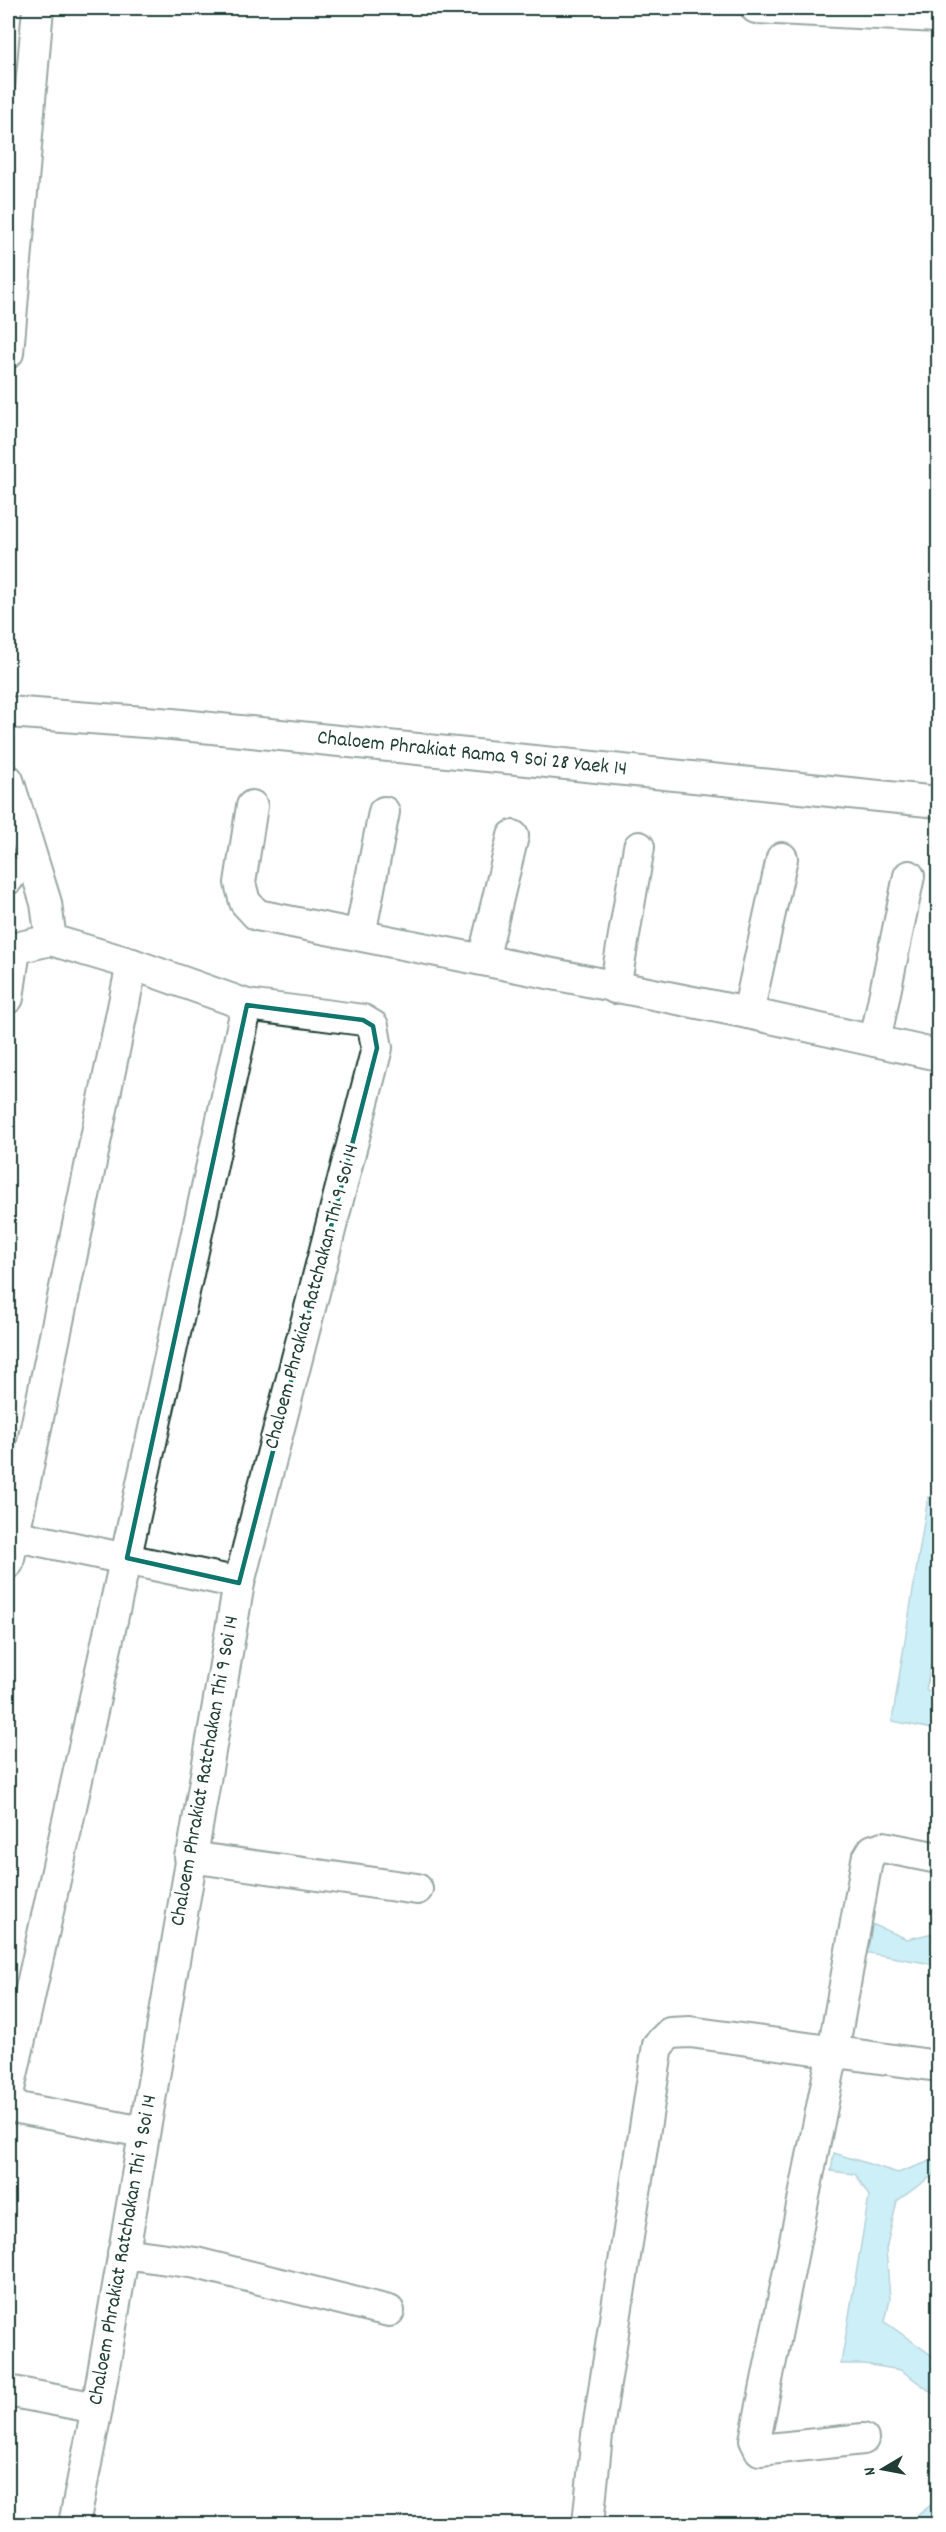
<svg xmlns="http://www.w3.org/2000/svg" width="946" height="2532" font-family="Dekko,sans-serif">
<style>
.water{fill:#90dbf0;stroke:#639ca5;stroke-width:1.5}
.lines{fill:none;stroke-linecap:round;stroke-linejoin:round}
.minor-casing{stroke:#1f3d34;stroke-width:34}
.minor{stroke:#fff;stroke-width:30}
.marked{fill:none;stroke:#0f766e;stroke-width:4.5;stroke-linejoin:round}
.labels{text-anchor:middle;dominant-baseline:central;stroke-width:6;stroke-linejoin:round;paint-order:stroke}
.street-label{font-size:21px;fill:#1f3d34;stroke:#fff}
</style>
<rect width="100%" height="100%" fill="#fff"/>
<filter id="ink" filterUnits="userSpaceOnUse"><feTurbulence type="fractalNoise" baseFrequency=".0167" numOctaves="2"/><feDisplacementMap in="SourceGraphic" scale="12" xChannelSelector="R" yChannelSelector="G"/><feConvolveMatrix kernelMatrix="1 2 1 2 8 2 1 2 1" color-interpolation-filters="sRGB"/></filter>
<g filter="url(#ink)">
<!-- water -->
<g class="water">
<path d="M928,1497L938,1499V1629L926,1690L938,1698V1730L892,1721Z"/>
<path d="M867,1922L907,1939L938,1932V1965L857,1951Z"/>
<path d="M834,2153L898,2173L938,2158V2175H933L897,2201L886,2249L890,2299L885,2322L938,2360V2397L901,2370L864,2364H841L869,2196L855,2174L831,2171Z"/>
<path d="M938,2476V2524H907L932,2504Z"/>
</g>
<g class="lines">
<!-- minor casing -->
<g class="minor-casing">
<g id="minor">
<path d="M756,8L938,17"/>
<path d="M8,353L38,8"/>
<path id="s1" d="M8,712L172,724L938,802"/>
<path d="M8,780L46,903L51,940"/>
<path d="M252,806L240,883L245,902L257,915L748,1013L938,1055"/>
<path d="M8,879L12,873"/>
<path d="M360,935L384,812"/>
<path d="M483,960L513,836"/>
<path d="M615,988L639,847"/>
<path d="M8,998L14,956L20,947L51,940L132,964L247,1005L363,1020L373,1026L377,1048L239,1583L97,2408L74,2524"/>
<path d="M748,1013L782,858"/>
<path d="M875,1041L909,876"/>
<path d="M8,1534L239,1583"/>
<path d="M8,1563L132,964"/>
<path d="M190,1857L417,1889"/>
<path d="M8,2094L247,1005"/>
<path d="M8,2106L143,2132"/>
<path d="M123,2253L196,2263L389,2311"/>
<path d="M8,2391L97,2408"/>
<path d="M863,2439L760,2450L755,2440L833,2052L867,1860L873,1850L883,1847L938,1858"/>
<path d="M588,2524L597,2435L658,2045L670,2033L690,2032L938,2066"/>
</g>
</g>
<!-- minor -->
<use href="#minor" class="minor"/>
</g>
</g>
<!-- marked area -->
<path d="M0 0H946V2532H0ZM247,1005L363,1020L373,1026L377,1048L239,1583L127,1558Z" fill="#fff" fill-opacity=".55" fill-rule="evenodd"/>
<path class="marked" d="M247,1005L363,1020L373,1026L377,1048L239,1583L127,1558Z"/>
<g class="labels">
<!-- street labels -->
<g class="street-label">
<text stroke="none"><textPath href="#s1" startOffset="466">Chaloem Phrakiat Rama 9 Soi 28 Yaek 14</textPath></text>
<text transform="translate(313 1297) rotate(-75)">Chaloem Phrakiat Ratchakan Thi 9 Soi 14</text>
<text transform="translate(206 1771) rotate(-80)">Chaloem Phrakiat Ratchakan Thi 9 Soi 14</text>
<text transform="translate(124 2250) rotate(-80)">Chaloem Phrakiat Ratchakan Thi 9 Soi 14</text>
</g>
</g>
<!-- margin -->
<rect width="946" height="2532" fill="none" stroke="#fff" stroke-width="30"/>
<rect x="15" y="15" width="916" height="2502" fill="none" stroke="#1f3d34" stroke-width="2" filter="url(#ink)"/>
<!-- north arrow -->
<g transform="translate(883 2469) rotate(260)" stroke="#ffffff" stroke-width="4.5" paint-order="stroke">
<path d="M0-4.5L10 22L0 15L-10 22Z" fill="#1f3d34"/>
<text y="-9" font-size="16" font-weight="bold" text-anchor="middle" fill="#1f3d34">N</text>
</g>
</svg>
